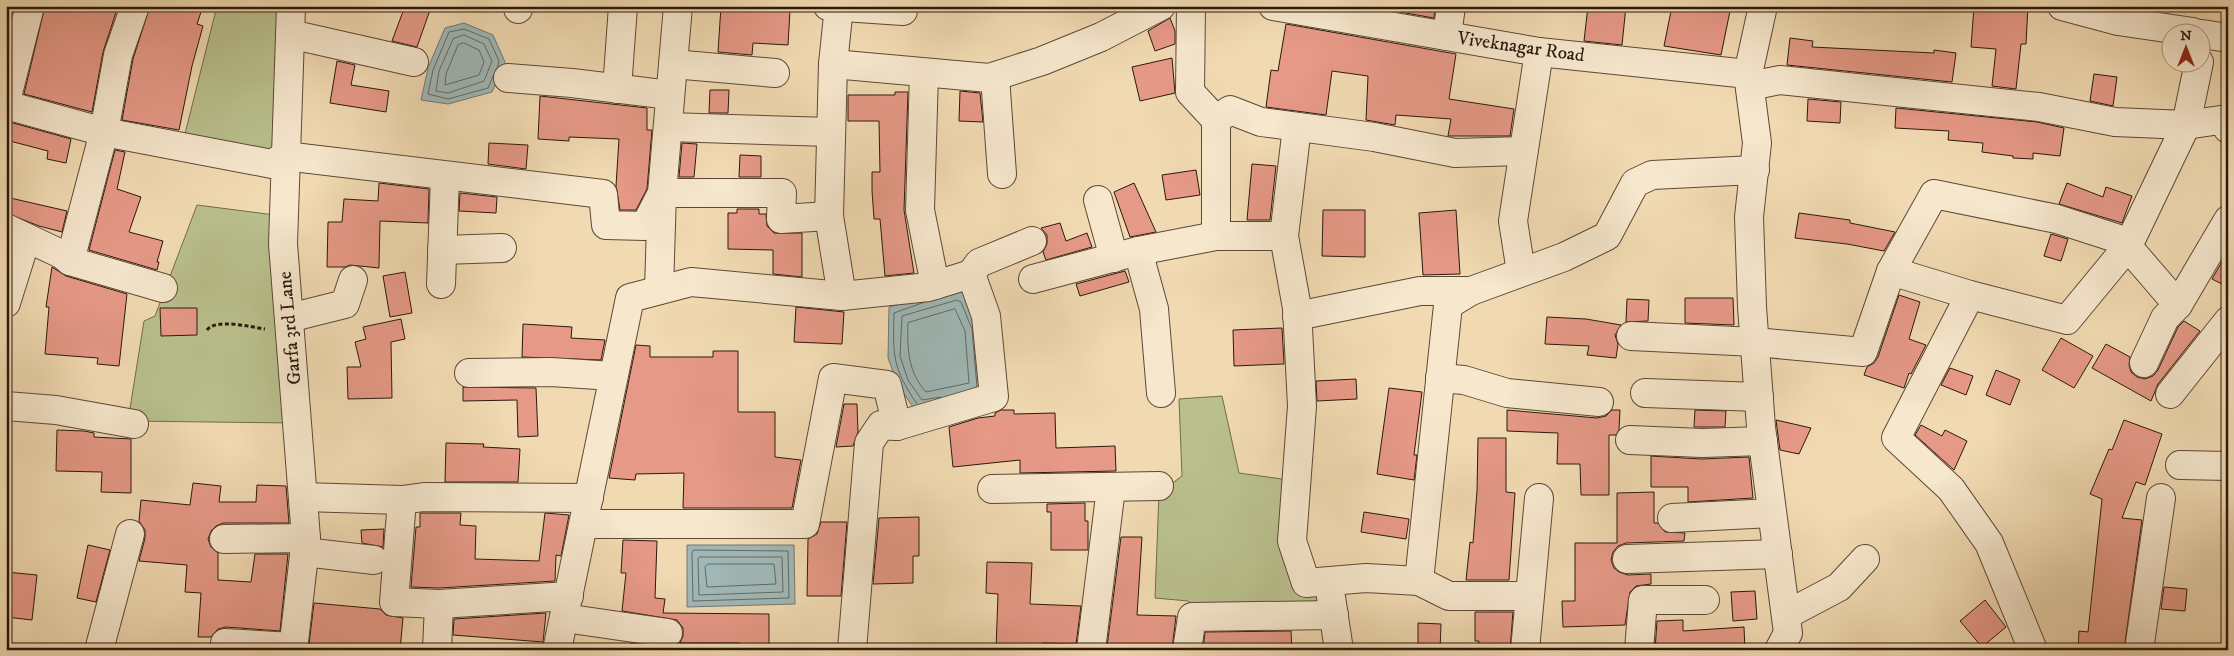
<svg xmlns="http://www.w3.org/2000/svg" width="2234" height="656" font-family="'IM FELL DW Pica',serif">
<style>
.green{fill:#b9c08d;stroke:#726c4c}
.water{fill:#9fb8b7;stroke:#717873}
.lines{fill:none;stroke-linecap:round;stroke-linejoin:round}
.shore{stroke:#666862;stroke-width:1}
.building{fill:#e69987;stroke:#2c180c}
.minor-casing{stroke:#5d4836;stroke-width:30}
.path{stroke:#2c180c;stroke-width:3;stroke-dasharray:4 2.5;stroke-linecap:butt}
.minor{stroke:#f6e7cd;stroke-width:28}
.labels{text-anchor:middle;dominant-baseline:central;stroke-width:5;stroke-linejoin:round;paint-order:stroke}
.street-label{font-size:19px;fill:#2c180c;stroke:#f6e7cd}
</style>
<rect width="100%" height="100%" fill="#f1dab2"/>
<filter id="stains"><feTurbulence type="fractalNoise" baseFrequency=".004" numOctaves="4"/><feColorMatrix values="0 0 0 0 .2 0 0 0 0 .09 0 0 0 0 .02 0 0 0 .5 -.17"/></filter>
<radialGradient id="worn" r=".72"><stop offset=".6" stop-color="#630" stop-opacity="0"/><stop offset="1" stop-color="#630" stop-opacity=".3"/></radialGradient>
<!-- green -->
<g class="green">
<path d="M217,6H285L282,148L269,160L182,146Z"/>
<path d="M197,205L275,215L292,423L128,421L144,321L155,316Z"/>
<path d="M1222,396L1239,473L1289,480L1288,542L1325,587L1327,608L1198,612L1188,601L1155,598L1159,493L1182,476L1179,399Z"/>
</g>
<!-- water -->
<g class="water">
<path d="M464,23L493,35L505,62L492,92L448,104L421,100L428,68L445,28Z"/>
<path d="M958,288L970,293L989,386L917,413L898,385L888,358L889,307Z"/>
<path d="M687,545H794L795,604L687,607Z"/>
</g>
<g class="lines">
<!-- shore -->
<g class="shore">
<path d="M464,35L484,44L492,61L484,81L448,93L436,91L439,71L453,39Z"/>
<path d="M464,43L479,50L484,62L479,75L445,85L446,74L458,45Z"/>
<path d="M493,76L488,88L448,99L428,94L433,70L449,32L464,29L489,39L499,61L497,69"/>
<path d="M955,309L965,331L969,383L926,392C908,372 907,349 908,323Z"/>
<path d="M941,397L922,400L908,380L900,356L902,316L957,300L961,302L972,329L977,387"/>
<path d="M917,404C892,367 893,356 894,313L925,302"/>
<path d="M694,550L788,551L789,598L693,601L692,553Z"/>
<path d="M700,557H782L783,592L699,595L698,559Z"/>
<path d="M708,564H774L776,584L707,587L705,567Z"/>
</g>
</g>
<!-- building -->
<g class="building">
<path d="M45,6H118L103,52L92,112L24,94Z"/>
<path d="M150,6H203L197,24L203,26L192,66L179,130L122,120L133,59Z"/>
<path d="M405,6H420L430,10L417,47L392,41Z"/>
<path d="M721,6L790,10L788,45L753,43L752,55L718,52Z"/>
<path d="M1366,6H1435L1434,18Z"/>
<path d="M1588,6H1626L1622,45L1584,41Z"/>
<path d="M1672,6H1731L1721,55L1664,46Z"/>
<path d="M1974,6H2028L2026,44H2021L2016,89L1992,86L1996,49L1971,47Z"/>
<path d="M1170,18L1175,31V44L1155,51L1148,31Z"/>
<path d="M1286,24L1456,54L1449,99L1514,109L1510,136H1448L1451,119L1396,115L1395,125L1366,120L1368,76L1332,71L1326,115L1266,107L1271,70L1278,71Z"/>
<path d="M1790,38L1813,41L1812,47L1934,53V50L1956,53L1952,82L1787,65Z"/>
<path d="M1172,58L1175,93L1140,101L1132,67Z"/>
<path d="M337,61L355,65L351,85L389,91L386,112L330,103Z"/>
<path d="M2094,74L2117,77L2113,106L2090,101Z"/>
<path d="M710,90H729L728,113H709Z"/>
<path d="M960,91L980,93L983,122L959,121Z"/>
<path d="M895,92H908L904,210L914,273L885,276L880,219H874L872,191V172H880L879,121H848V95H895Z"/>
<path d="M540,96L647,108V130H652L647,189L636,210H620L616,186L619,139L569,137V141L538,139Z"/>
<path d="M1808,99L1841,102L1840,123L1807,121Z"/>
<path d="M1896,108L2037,122L2064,128L2060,156L2033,153V159L2013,158V156L1982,152L1983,143L1948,140L1949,131L1895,128Z"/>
<path d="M6,121L71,139L66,163L47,159L48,151L6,140Z"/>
<path d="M489,143L528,145L526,169L488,164Z"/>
<path d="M682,143L697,144L694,177H679Z"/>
<path d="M115,150L125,152L117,189L141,197L129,232L163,241L157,262H159L157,270L89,250Z"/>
<path d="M740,155L761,156V177H739Z"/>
<path d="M1252,164L1276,166L1270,220H1247Z"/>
<path d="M1196,170L1200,195L1166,200L1162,175Z"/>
<path d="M379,183L429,189L428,223L380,221L379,268L350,265L345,267H327L328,222H342L344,199L378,201Z"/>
<path d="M1134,183L1156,232L1130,237L1114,192Z"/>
<path d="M2067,183L2103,197L2106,187L2132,196L2122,223L2059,204Z"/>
<path d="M460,193L497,197L496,213L459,211Z"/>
<path d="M6,197L67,211L62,232L39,226L6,213Z"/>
<path d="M737,209H759V214H766L767,226L774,233H802V277L773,274V250L728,249V213H737Z"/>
<path d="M1323,210H1365V257L1322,256Z"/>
<path d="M1456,210L1460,274L1423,275L1419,213Z"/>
<path d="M1799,213L1850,220V223L1895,232L1884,251L1847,244L1795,238Z"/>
<path d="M1060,223L1066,241L1087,233L1092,247L1046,260L1043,252L1047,244V235L1041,228Z"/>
<path d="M2051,234L2068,239L2061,261L2044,256Z"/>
<path d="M2223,260L2228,263V287L2212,279Z"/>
<path d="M52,267L66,276L127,294L119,366L97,364L98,358L45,354L49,307H46Z"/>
<path d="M1125,271L1129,282L1080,296L1076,284Z"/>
<path d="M405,272L412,313L390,317L383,276Z"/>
<path d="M1899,295L1920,302L1909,339L1926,345L1911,374L1909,373L1904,388L1864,375L1867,367L1874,363L1878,357Z"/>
<path d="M1685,298H1733L1734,325L1685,323Z"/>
<path d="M1627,299L1649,300L1648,321L1626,322Z"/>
<path d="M796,307L844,312L842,344L794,342Z"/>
<path d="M160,308H197V335L161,336Z"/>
<path d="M1547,317L1586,319L1621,325L1615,335L1618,344L1616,358L1587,355L1589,346L1545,344Z"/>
<path d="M401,319L405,339L391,342L392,398L348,399L347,367H361L355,342L366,339L363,327Z"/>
<path d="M2184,321L2200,331L2158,384L2151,401L2092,368L2106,344L2130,357L2129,365L2131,372L2137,377L2145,379L2153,376L2158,370L2178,327Z"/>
<path d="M523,324L572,327L571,338L605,340L601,360L522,357Z"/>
<path d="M1282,328L1284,364L1234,366L1233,330Z"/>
<path d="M2061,338L2093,356L2074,388L2042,370Z"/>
<path d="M636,345L650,346V357H713V351H738V412H775V457L801,460L792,508H683L684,473L636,474L635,480L609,478Z"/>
<path d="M1950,368L1973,376L1966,395L1941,385Z"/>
<path d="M1996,370L2020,380L2010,405L1986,395Z"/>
<path d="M1356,379L1357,399L1317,401L1316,381Z"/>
<path d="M463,387L536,388L538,436L518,437L517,400L463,401Z"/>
<path d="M1389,388L1422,392L1414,455H1417L1414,480L1377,474Z"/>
<path d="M844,404H857L858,432L853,446L836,447Z"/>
<path d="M1001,410H1014V414L1055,413L1056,448L1115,446L1116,471L1020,473V460L953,467L949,427L978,418L995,416V413Z"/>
<path d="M1507,410L1597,418L1606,416L1612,410H1620L1619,430L1616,435H1609V495H1581L1580,464H1557L1558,433L1507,431Z"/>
<path d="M1695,410L1726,411L1725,427H1694Z"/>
<path d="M1776,420L1811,428L1799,454L1780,450Z"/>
<path d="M2124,420L2162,434L2145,485L2136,482L2122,518L2142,520L2124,650H2078L2079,631L2088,632L2102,499L2090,494L2109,449L2112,450Z"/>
<path d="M1921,425L1942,436L1945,430L1967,441L1954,470L1915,435Z"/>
<path d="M57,430L84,431L94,433V437L131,439V493L101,492L102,472L56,471Z"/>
<path d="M1478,438H1506V492L1515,493L1509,580H1466L1470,542L1473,543L1477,491Z"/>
<path d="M446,443L484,444L483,447L520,449L518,482H445Z"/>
<path d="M1651,456L1701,459L1749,457L1753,498L1688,502V487H1651Z"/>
<path d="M193,483L221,486L219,502H256L257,485L286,486L289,523H223L216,526L211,531L208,539L211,547L218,553V580L251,582L255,554H288L280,631L226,627L218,629L211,637H198L201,593L185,592L187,565L139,561L145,538V530L139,521L141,500L190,505Z"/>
<path d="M1654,492V523H1658L1665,532L1685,533L1684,541L1626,543L1618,546L1613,552L1611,560L1614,568L1619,572L1628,575L1651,574V584L1636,586L1630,592L1625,625L1563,627L1562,601H1575V543H1617V493Z"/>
<path d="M1085,503V521H1088V550H1051V512H1047V504Z"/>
<path d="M1364,512L1409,519L1406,539L1361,532Z"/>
<path d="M420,513H461L460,525L476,526L475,559L539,561L545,513L569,515L561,556L556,555L555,581L439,588L411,587L416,527H420Z"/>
<path d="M919,517V556H913V583L873,584L879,518Z"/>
<path d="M821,522H847L841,596H807L808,539L817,534Z"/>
<path d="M384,529L383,547L362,543L361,530Z"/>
<path d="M1121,537H1142L1137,615L1176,616L1172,649L1107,647Z"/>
<path d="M623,540L657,541L655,598L665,599L663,613L769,614V650H739V643H680L683,636V628L677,620L622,611L626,573H621Z"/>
<path d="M88,545L110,550L96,602L77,598Z"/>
<path d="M987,562L1032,563L1030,604L1081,606L1076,644L1042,643V650H996L998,594L986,593Z"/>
<path d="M6,572L37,575L32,620L6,617Z"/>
<path d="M2164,587L2187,589L2185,611L2161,609Z"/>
<path d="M1755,591L1757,619L1733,621L1731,592Z"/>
<path d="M1985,600L2006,627L1982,647L1960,621Z"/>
<path d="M314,603L380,609L386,615L403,618L400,650L309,644Z"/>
<path d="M1475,612H1513L1510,650H1478L1479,641H1475Z"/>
<path d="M546,613L543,642L453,635L454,619Z"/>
<path d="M1683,620V631L1744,627L1745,650H1655L1657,621Z"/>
<path d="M1418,623L1441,624L1440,650H1418Z"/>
<path d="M1291,631L1292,650H1203L1205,632Z"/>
<path d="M631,643L657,647V650H631Z"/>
</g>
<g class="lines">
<!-- minor casing -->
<g class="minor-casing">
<g id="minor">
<path d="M291,6L283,244L306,538L293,650"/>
<path d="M828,6L903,11"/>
<path d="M839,6L833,64L829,216L842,296"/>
<path d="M1191,6L1190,92L1216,120V236"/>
<path d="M1273,6L1539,52L1748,74L1757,143L1749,217L1752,307L1761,427L1788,633L1779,650"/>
<path d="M2062,6L2118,21L2193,32"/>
<path d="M518,9L519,6"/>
<path d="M290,34L414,62"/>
<path d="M2202,34L2228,38"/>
<path d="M1447,36L1451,6"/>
<path d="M673,64L775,73"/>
<path d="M833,64L989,78L1042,61L1101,37L1161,6"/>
<path d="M924,73L920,210L935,285"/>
<path d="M1748,74L1763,6"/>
<path d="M995,77L1002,174"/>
<path d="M508,78L572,83L670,95"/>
<path d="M1750,86L1780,80L2039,107L2115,122L2186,125L2227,119L2228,129"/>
<path d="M617,89L623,6"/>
<path d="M6,101L30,6"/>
<path d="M6,105L104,132L272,164L285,156L603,194L606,225L645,226L662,193H782L781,219L829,216"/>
<path d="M1216,120L1230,110L1261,122L1374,137L1455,153L1523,151"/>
<path d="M668,127L831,132"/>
<path d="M1297,127L1284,236L1297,308L1302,406L1292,541L1306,583L1366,578L1419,581L1449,596H1529"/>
<path d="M1098,200L1114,258"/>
<path d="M6,228L61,254L70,261L163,288"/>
<path d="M442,250L502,248"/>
<path d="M1138,251L1154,309L1161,393"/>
<path d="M70,261L104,132L118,55L135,6"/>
<path d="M1891,271L1970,295L2067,320L2128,246L2186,125L2199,62"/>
<path d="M1521,272L1513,221L1539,52"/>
<path d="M971,274L979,263L1032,241"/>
<path d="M1033,279L1138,251L1216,236H1284"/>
<path d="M441,284L445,177"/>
<path d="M659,290L662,193L678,6"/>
<path d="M1970,295L1896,438L1951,489L1989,543L2033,650"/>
<path d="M6,303L26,239"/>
<path d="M1297,316L1420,291H1471"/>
<path d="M289,318L345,304L353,280"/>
<path d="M1631,336L1755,342L1863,352L1891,271L1934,194L2057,219L2122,240L2178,305L2228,220"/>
<path d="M2144,363L2165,318L2178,305"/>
<path d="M469,373L551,372L613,376"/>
<path d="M1440,378L1464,380L1507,393L1599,402"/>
<path d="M1645,393L1759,397"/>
<path d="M2170,394L2228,321"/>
<path d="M6,406L56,410L134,424"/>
<path d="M1630,440L1702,443L1763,441"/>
<path d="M2180,465L2228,466"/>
<path d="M992,489L1159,486"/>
<path d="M303,497L402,500L424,497L589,498"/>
<path d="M402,500L394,602L439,604L569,596"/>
<path d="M1672,518L1772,513"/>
<path d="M224,539L306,538"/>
<path d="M304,552L374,560"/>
<path d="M1627,559L1778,554"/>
<path d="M1419,581L1448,305L1471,291L1564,257L1607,236L1635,183L1652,175L1755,170"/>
<path d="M1331,597L1339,650"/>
<path d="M1786,615L1839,587L1865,559"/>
<path d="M564,618L668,633"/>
<path d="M225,643L293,647"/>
<path d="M99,650L130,534"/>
<path d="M437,650L439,604"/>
<path d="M557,650L630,298L691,282L842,296L929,287L971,274L986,316L994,397L897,426L887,385L833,378L805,524H584"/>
<path d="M852,650L869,443L881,425L897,426"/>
<path d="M1091,650L1111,488"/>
<path d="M1187,650L1192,617L1334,615"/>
<path d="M1525,650L1539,498"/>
<path d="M1639,650L1643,600H1705"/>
<path d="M2139,650L2161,498"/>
</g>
</g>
<!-- path -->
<path class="path" d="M207,330C216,318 251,327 265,329"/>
<!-- minor -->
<use href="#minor" class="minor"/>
</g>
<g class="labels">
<!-- street labels -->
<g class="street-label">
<text transform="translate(1521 47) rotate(8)">Viveknagar Road</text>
<text transform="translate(290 328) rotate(-95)">Garfa 3rd Lane</text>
</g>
</g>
<!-- margin -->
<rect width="2234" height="656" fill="none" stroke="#f1dab2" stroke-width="25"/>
<rect x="8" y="8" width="2219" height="641" fill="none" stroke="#2c180c" stroke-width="2.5"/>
<rect x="12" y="12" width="2209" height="631" fill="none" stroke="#2c180c"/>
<!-- north arrow -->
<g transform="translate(2186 48)"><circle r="24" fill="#f6e7cd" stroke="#a59480"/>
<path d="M0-4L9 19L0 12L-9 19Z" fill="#8f2418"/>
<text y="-8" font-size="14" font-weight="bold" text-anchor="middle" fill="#2c180c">N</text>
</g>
<rect width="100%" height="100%" filter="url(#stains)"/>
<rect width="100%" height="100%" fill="url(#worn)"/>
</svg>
